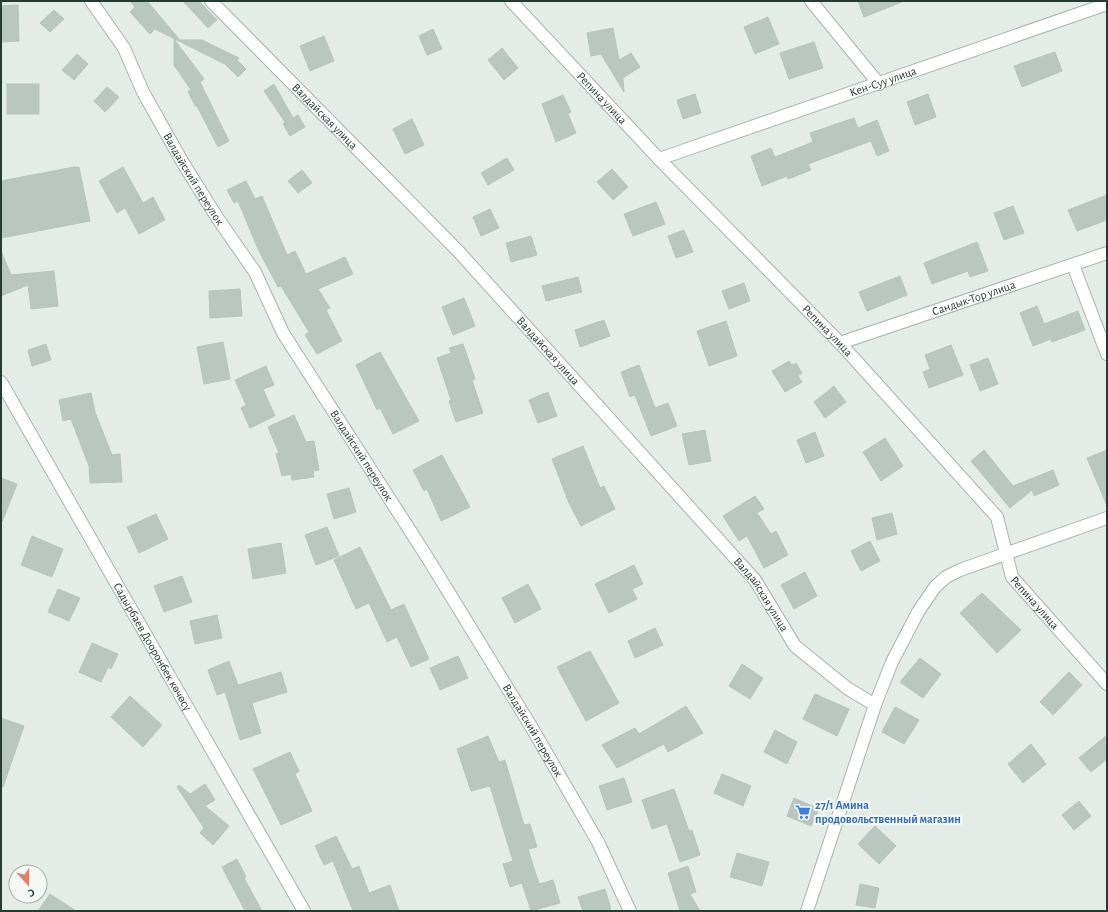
<svg xmlns="http://www.w3.org/2000/svg" width="1108" height="912" font-family="'Alegreya Sans',sans-serif">
<style>
.building{fill:#bac7c1;stroke:#b7c5be}
.lines{fill:none;stroke-linecap:round;stroke-linejoin:round}
.minor-casing{stroke:#a7b4ae;stroke-width:14}
.tertiary-casing{stroke:#a7b4ae;stroke-width:14}
.secondary-casing{stroke:#a4b7af;stroke-width:14}
.minor{stroke:#fff;stroke-width:12}
.tertiary{stroke:#fff;stroke-width:12}
.secondary{stroke:#fff;stroke-width:12}
.labels{text-anchor:middle;dominant-baseline:central;stroke-width:4;stroke-linejoin:round;paint-order:stroke}
.street-label{font-size:12px;fill:#253c34;stroke:#f5f9f6}
.shop-label{font-size:12px;font-weight:bold;fill:#366cbe;stroke:#f5f9f6;text-anchor:start}
</style>
<rect width="100%" height="100%" fill="#e4ece8"/>
<!-- building -->
<g class="building">
<path d="M130,1H147L180,40H202L239,58L237,60L246,69L238,77L225,64L155,29L150,34L130,12L135,7Z"/>
<path d="M183,1H199L217,20L208,28Z"/>
<path d="M858,1H902V2L864,17Z"/>
<path d="M18,5L19,41L1,42V6Z"/>
<path d="M54,10L64,19L50,32L40,23Z"/>
<path d="M768,17L779,44L755,54L744,27Z"/>
<path d="M613,28L619,60L631,53L640,67L623,78L624,92L601,54L591,56L587,33Z"/>
<path d="M433,29L442,49L427,55L419,36Z"/>
<path d="M324,36L334,61L310,71L300,46Z"/>
<path d="M174,39L204,79L200,82L229,141L218,147L197,106H195L188,91L191,90L174,65Z"/>
<path d="M814,42L823,68L789,79L780,53Z"/>
<path d="M502,48L518,68L504,80L488,60Z"/>
<path d="M1055,52L1062,71L1022,87L1014,66Z"/>
<path d="M77,54L88,64L74,80L62,70Z"/>
<rect x="7" y="84" width="32" height="30"/>
<path d="M274,84L293,118L298,115L305,127L290,136L283,124L285,122L264,91Z"/>
<path d="M107,87L119,97L105,112L94,101Z"/>
<path d="M695,94L701,113L683,119L677,100Z"/>
<path d="M928,94L936,117L915,125L907,102Z"/>
<path d="M563,95L571,112L568,114L576,133L556,142L542,104Z"/>
<path d="M854,118L858,128L877,120L889,151L877,156L871,141L808,164L811,170L788,179L787,176L762,186L751,156L771,148L775,157L813,142L810,133Z"/>
<path d="M412,119L424,145L405,154L393,129Z"/>
<path d="M507,158L514,170L488,185L481,173Z"/>
<path d="M74,167H79L90,221L1,238V181Z"/>
<path d="M123,167L143,203L153,197L165,220L139,234L125,208L117,213L99,181Z"/>
<path d="M612,169L628,187L613,200L597,182Z"/>
<path d="M302,170L312,183L298,193L288,181Z"/>
<path d="M246,181L255,199L262,196L287,255L295,251L306,274L345,257L353,274L318,289L330,308L326,310L342,341L317,354L305,335L309,332L281,286L278,287L258,249L238,201L234,203L227,190Z"/>
<path d="M1107,195V220L1077,231L1068,210Z"/>
<path d="M656,202L665,224L633,236L624,214Z"/>
<path d="M1013,206L1024,233L1004,240L994,213Z"/>
<path d="M490,209L499,228L481,236L473,217Z"/>
<path d="M684,230L693,252L676,258L668,236Z"/>
<path d="M531,236L537,255L511,262L506,243Z"/>
<path d="M977,242L988,271L970,277L968,271L932,284L924,263Z"/>
<path d="M1,251L11,275L54,271L58,306L31,309L28,285L1,296Z"/>
<path d="M900,276L907,295L867,311L859,292Z"/>
<path d="M578,277L582,292L546,301L542,286Z"/>
<path d="M744,283L750,301L729,309L722,291Z"/>
<path d="M240,289L242,316L210,318L209,291Z"/>
<path d="M464,298L475,326L453,335L442,307Z"/>
<path d="M1037,306L1044,324L1078,311L1085,330L1052,342L1051,339L1033,346L1020,313Z"/>
<path d="M604,320L610,336L580,347L575,330Z"/>
<path d="M726,321L737,356L709,366L697,331Z"/>
<path d="M223,342L230,379L204,384L197,347Z"/>
<path d="M46,344L51,360L32,366L28,350Z"/>
<path d="M463,344L475,379L472,380L483,413L456,422L449,401L451,400L437,358L451,353L449,348Z"/>
<path d="M951,345L963,375L929,388L923,372L930,369L925,355Z"/>
<path d="M380,352L419,421L393,434L380,408L377,410L356,365Z"/>
<path d="M988,358L998,384L980,391L970,365Z"/>
<path d="M789,361L792,365L796,363L802,373L798,376L802,382L785,392L772,371Z"/>
<path d="M639,365L655,408L668,403L677,426L651,436L635,395L630,397L621,372Z"/>
<path d="M266,366L274,385L263,389L275,416L250,428L241,408L246,405L235,380Z"/>
<path d="M834,386L846,402L825,418L814,402Z"/>
<path d="M548,392L557,416L538,423L529,400Z"/>
<path d="M91,393L95,412L112,455L120,454L122,482L90,483L89,466L71,419L63,421L59,400Z"/>
<path d="M294,415L306,442L314,441L319,470L313,471L314,477L292,480L291,474L282,476L276,454L279,453L268,427Z"/>
<path d="M705,430L711,461L689,465L682,434Z"/>
<path d="M815,432L824,456L806,463L797,440Z"/>
<path d="M885,438L903,466L881,481L863,452Z"/>
<path d="M583,446L600,488L604,486L615,509L581,526L569,503L552,459Z"/>
<path d="M984,450L1013,486L1053,470L1059,485L1034,496L1032,490L1010,508L971,461Z"/>
<path d="M1107,450V506L1087,458Z"/>
<path d="M442,455L470,507L441,521L427,489L424,491L413,470Z"/>
<path d="M1,478L17,484L2,522H1Z"/>
<path d="M349,488L356,512L334,519L327,494Z"/>
<path d="M755,496L764,509L757,513L771,534L776,531L788,555L764,568L747,536L739,541L723,516Z"/>
<path d="M892,513L897,534L877,540L872,518Z"/>
<path d="M156,514L168,539L139,553L127,527Z"/>
<path d="M327,527L339,556L316,565L305,535Z"/>
<path d="M32,536L63,549L52,577L21,565Z"/>
<path d="M870,541L880,561L861,571L851,551Z"/>
<path d="M281,543L286,573L253,579L248,549Z"/>
<path d="M360,547L391,610L404,604L429,659L411,667L397,637L387,642L369,603L356,609L334,560Z"/>
<path d="M634,565L643,584L632,589L637,599L609,613L595,584Z"/>
<path d="M805,572L817,596L794,609L781,585Z"/>
<path d="M182,576L192,602L164,612L154,586Z"/>
<path d="M528,584L541,609L515,623L502,598Z"/>
<path d="M58,589L80,598L69,621L48,612Z"/>
<path d="M982,593L1021,630L997,653L960,613Z"/>
<path d="M217,615L222,638L195,644L190,621Z"/>
<path d="M655,628L663,645L635,658L628,641Z"/>
<path d="M92,643L118,654L111,669L108,667L101,682L79,672Z"/>
<path d="M590,651L619,703L586,721L557,667Z"/>
<path d="M458,656L468,678L440,690L430,668Z"/>
<path d="M920,658L941,674L923,698L900,682Z"/>
<path d="M229,661L238,685L281,672L287,692L252,703L261,733L240,740L225,692L217,695L208,670Z"/>
<path d="M742,664L763,678L750,699L729,686Z"/>
<path d="M1069,672L1082,685L1053,715L1040,702Z"/>
<path d="M815,694L849,709L837,736L803,719Z"/>
<path d="M130,696L162,725L143,747L111,717Z"/>
<path d="M686,706L703,733L668,752L664,744L617,768L602,745L635,728L639,734Z"/>
<path d="M895,707L919,720L904,744L882,732Z"/>
<path d="M1,718L24,726L3,787H1Z"/>
<path d="M775,730L797,742L787,764L764,752Z"/>
<path d="M1107,735V759L1091,772L1079,758Z"/>
<path d="M488,736L499,762L505,760L524,825L530,824L537,847L528,849L539,884L553,880L560,903L531,911L522,883L510,887L503,864L513,861L490,786L471,791L457,749Z"/>
<path d="M1031,744L1046,764L1023,783L1008,764Z"/>
<path d="M290,752L299,771L295,774L312,811L281,825L253,769Z"/>
<path d="M722,774L751,786L743,806L714,793Z"/>
<path d="M624,778L632,802L607,810L599,786Z"/>
<path d="M205,784L215,800L205,806L229,826L213,845L200,833L204,828L177,787L179,785L190,794Z"/>
<path d="M674,789L689,831L692,830L700,855L680,862L667,824L652,829L642,800Z"/>
<path d="M794,798L819,809L811,826L787,816Z"/>
<path d="M1079,801L1091,816L1074,830L1062,815Z"/>
<path d="M875,826L896,846L879,864L858,844Z"/>
<path d="M336,836L352,869L359,866L369,893L390,885L399,911H353L333,861L324,865L315,846Z"/>
<path d="M737,853L769,862L762,886L730,877Z"/>
<path d="M237,859L246,877L244,878L262,911H245L222,867Z"/>
<path d="M688,866L696,892L690,894L700,911H680L668,873Z"/>
<path d="M860,884L879,888L875,908L856,905Z"/>
<path d="M605,889L611,909L604,911H583L578,897Z"/>
<path d="M50,894L76,911H38Z"/>
</g>
<g class="lines">
<!-- minor casing -->
<g class="minor-casing">
<g id="minor">
<path id="s1" d="M91,1L124,48L143,92L183,163L218,219L255,272L283,333L427,557L532,728L598,842L630,911"/>
<path id="s2" d="M211,1L459,252L755,580L795,646L847,688L875,705"/>
<path id="s3" d="M511,1L659,159L840,343L997,517L1012,577L1107,684"/>
<path d="M811,1L879,84"/>
<path id="s4" d="M659,159L1107,4"/>
<path d="M1073,265L1107,354"/>
<path id="s5" d="M840,343L1107,253"/>
</g>
</g>
<!-- tertiary casing -->
<g class="tertiary-casing">
<path id="tertiary" d="M807,911L875,705L892,662L918,612L935,587L946,577L960,570L1107,518"/>
</g>
<!-- secondary casing -->
<g class="secondary-casing">
<g id="secondary">
<path id="s6" d="M1,382L304,911"/>
</g>
</g>
<!-- minor -->
<use href="#minor" class="minor"/>
<!-- tertiary -->
<use href="#tertiary" class="tertiary"/>
<!-- secondary -->
<use href="#secondary" class="secondary"/>
</g>
<!-- icons -->
<defs>
<g id="supermarket-bare" transform="scale(1.2)"><path d="M-6-5.5h2.5l.6 2H6L4.5 2H-2.5L-4.4-4H-6ZM-1.5 3.2a1.3 1.3 0 1 0 .1 0ZM3 3.2a1.3 1.3 0 1 0 .1 0Z" fill="#3f7fe0" stroke="#f5f9f6" stroke-width="2.5" paint-order="stroke"/></g>
</defs>
<g fill-rule="evenodd">
<use href="#supermarket-bare" x="803" y="812"/>
</g>
<g class="labels">
<!-- street labels -->
<g class="street-label">
<text stroke="none"><textPath href="#s4" startOffset="237">Кен-Суу улица</textPath></text>
<text stroke="none"><textPath href="#s3" startOffset="133">Репина улица</textPath></text>
<text stroke="none"><textPath href="#s2" startOffset="162">Валдайская улица</textPath></text>
<text stroke="none"><textPath href="#s1" startOffset="206">Валдайский переулок</textPath></text>
<text stroke="none"><textPath href="#s5" startOffset="141">Сандык-Тор улица</textPath></text>
<text stroke="none"><textPath href="#s3" startOffset="457">Репина улица</textPath></text>
<text stroke="none"><textPath href="#s2" startOffset="486">Валдайская улица</textPath></text>
<text stroke="none"><textPath href="#s1" startOffset="530">Валдайский переулок</textPath></text>
<text stroke="none"><textPath href="#s2" startOffset="810">Валдайская улица</textPath></text>
<text stroke="none"><textPath href="#s3" startOffset="805">Репина улица</textPath></text>
<text stroke="none"><textPath href="#s6" startOffset="305">Садырбаев Дооронбек көчөсү</textPath></text>
<text stroke="none"><textPath href="#s1" startOffset="854">Валдайский переулок</textPath></text>
</g>
<!-- shop labels -->
<g class="shop-label">
<text x="815" y="805">27/1 Амина<tspan x="815" dy="14">продовольственный магазин</tspan></text>
</g>
</g>
<!-- border -->
<rect width="1108" height="912" fill="none" stroke="#253c34" stroke-width="4"/>
<!-- north arrow -->
<g transform="translate(28 884) rotate(159)"><circle r="19" fill="#f5f9f6" stroke="#a2ada8"/>
<path d="M0-3L7 15L0 10L-7 15Z" fill="#e47e6b"/>
<text y="-6" font-size="11" font-weight="bold" text-anchor="middle" fill="#253c34">С</text>
</g>
</svg>
